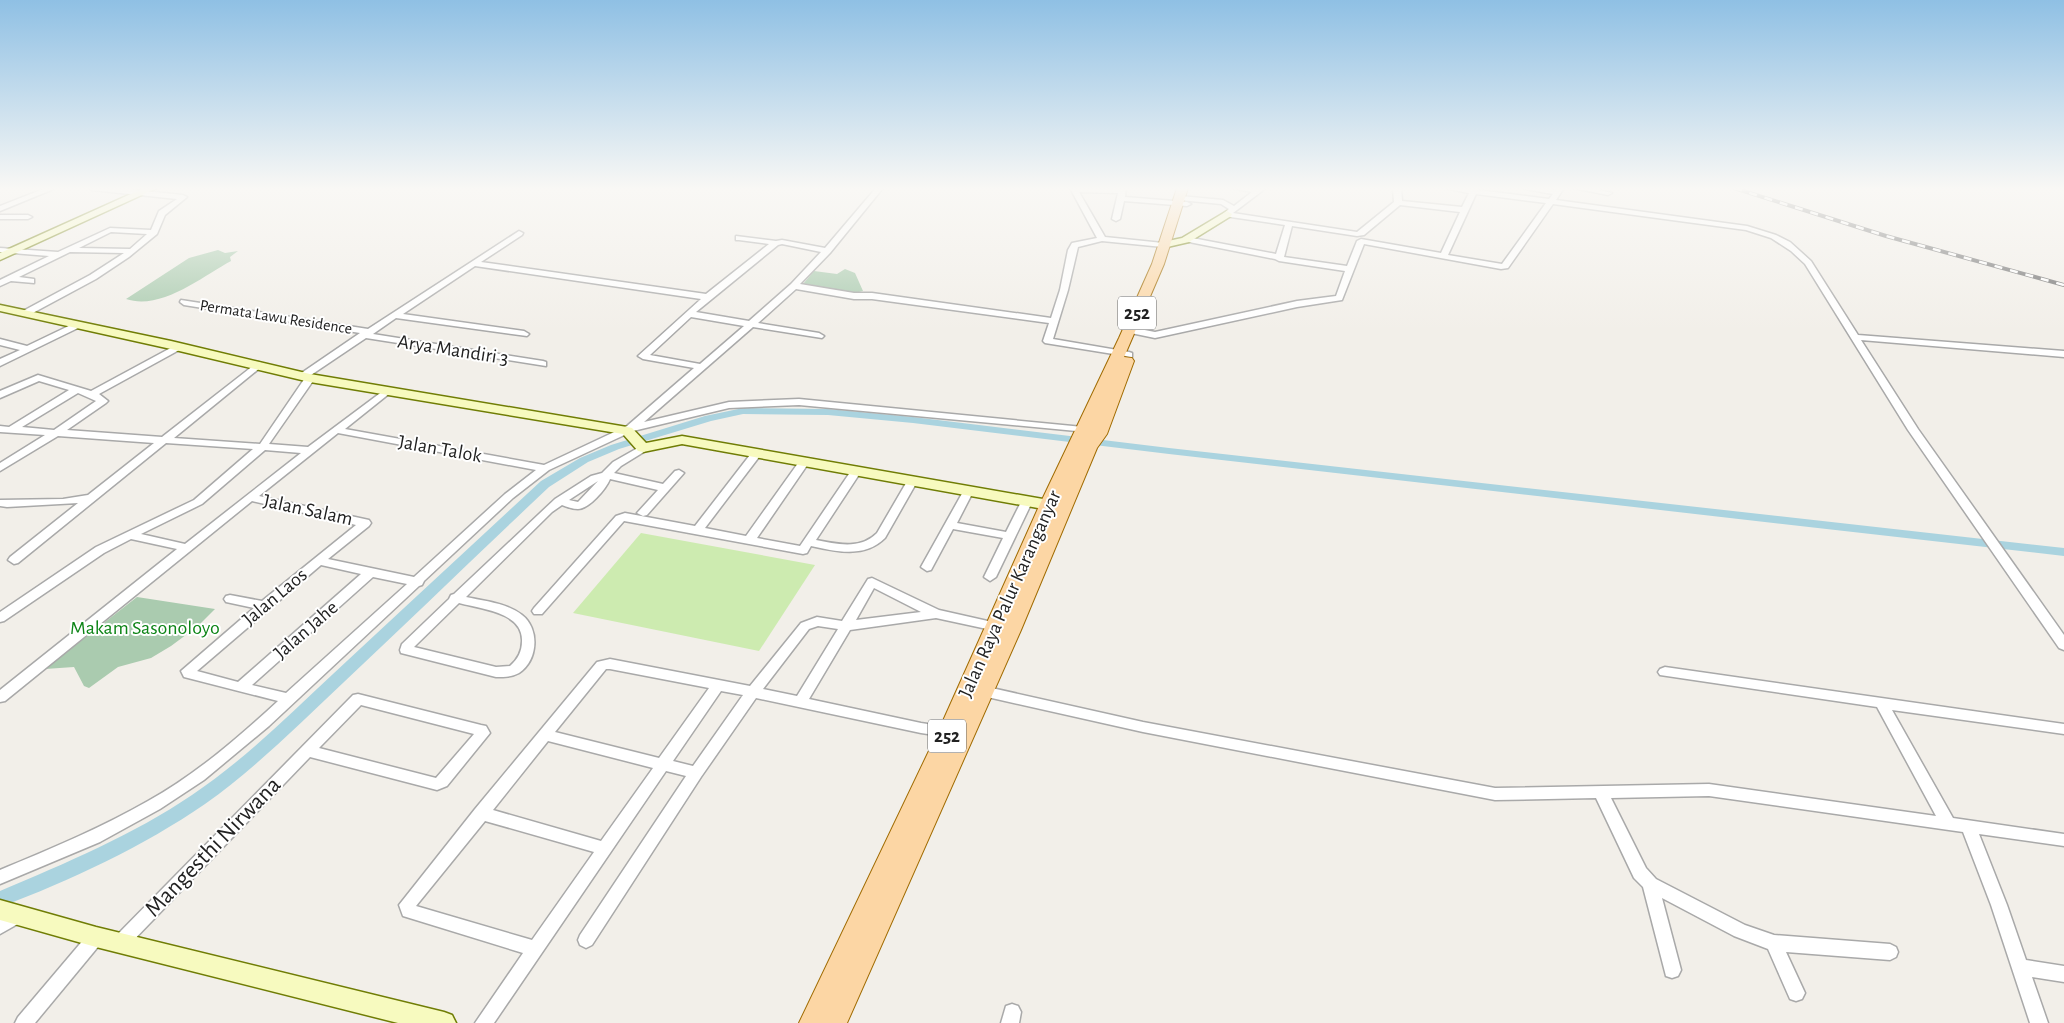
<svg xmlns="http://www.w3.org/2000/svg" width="2064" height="1023" font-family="'Alegreya Sans',sans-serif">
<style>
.grass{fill:#cdebb0}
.cemetery{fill:#aacbaf}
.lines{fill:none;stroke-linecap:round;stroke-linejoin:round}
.canal{fill:#aad3df;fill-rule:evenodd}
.street-casing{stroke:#a9a9a9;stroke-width:3}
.secondary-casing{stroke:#707d05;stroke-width:3}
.primary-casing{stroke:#a06b00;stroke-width:2}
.street{fill:#fff;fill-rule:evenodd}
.secondary{fill:#f7fabf;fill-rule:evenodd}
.primary{fill:#fcd6a4;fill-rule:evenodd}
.rail-casing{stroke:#707070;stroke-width:4}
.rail{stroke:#fff;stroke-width:2.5;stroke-dasharray:8;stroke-linecap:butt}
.labels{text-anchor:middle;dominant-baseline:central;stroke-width:4;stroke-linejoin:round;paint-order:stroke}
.far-street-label{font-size:16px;fill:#222;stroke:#fff}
.shield{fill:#fff;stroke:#646464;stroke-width:1}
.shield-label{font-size:19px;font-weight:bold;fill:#222}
.street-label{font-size:20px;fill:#222;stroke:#fff}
.park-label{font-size:20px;fill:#0c8416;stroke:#fff}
.near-street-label{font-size:24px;fill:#222;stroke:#fff}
</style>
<rect width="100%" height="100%" fill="#f2efe9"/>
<!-- grass -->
<path class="grass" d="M641,533L815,565L759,651L573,613Z"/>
<!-- cemetery -->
<g class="cemetery">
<path d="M218,250L225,253L238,251L230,257L231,261C203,276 161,311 126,299L189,258Z"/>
<path d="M845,269L855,273L863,291L855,293L803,284L814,271L837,274Z"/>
<path d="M137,597L215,609L198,626L171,646L151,658L118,667L89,688L84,686L74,667L45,669Z"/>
</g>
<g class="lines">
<!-- canal -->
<path class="canal" d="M743,408L828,409L913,417L1169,448L2064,548V556L1169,454L913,423L828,415L743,414L711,421L619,449L588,462L549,487C481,551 413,617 344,682C299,724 256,768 205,804C144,846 70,881 0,907V891C66,863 133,835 192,795C244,760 288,716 333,674C402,610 471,546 541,481L580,458L611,445L705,416Z"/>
<!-- street casing -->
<g class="street-casing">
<g id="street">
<path d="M46,188H56L0,211V206Z"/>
<path d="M89,188H116L183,195L187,197L165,215L157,234L129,257L96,279L29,315H23V311L90,275L124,253L70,252L19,277L34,279V283L11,281L0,286V280L49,256L0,252V248L58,252L110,228L151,230L159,211L177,199L92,190ZM111,232L147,234L130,249L79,248Z"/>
<path d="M876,188H883L830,253L800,284L854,293H872L1051,318L1060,290L1068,250L1072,243L1097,238L1070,188H1126L1125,197L1187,202L1191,204L1187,206L1124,201L1120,219L1116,221L1112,219L1118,193L1079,192L1105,237L1163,243L1167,245L1163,247L1102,241L1078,247L1068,290L1053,339L1129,352L1132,353V357L1045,343L1043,341L1049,323L872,299H854L796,289L758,323L819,333L824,336L822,338L753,327L644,422L729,402L799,399L1083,427L1087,428L1088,430L1087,432L799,405L729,408L633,431L549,470L513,498L424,581L422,585L419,586L269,726L204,780L160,809L100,842L0,884V870C50,849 101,828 148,801C195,775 238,738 278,701L184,677L181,671L254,608L226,602L224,599L226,596L230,595L262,601L356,525L252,501L5,701L0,702V690L177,549L131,539L104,553L4,621L0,622V612L96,547L194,500L253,449L166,443L18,563L14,564L8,560L10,557L78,503L7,507L0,506V500L63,499L88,495L154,443L58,436L0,471V463L45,435L0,432V426L9,427L69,390L39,381L0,398V391L38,375L91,391L178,344L181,345V349L99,394L108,401L106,403L67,430L162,437L258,362L261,363V367L174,438L260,444L305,378H300V374L360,333L184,305L180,302L181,300L368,329L519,231L523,233L522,235L481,262L706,294L769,244L739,240H736V236L776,241L782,240L825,248ZM782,244L821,252L791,284L749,321L696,312L778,245ZM475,266L701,299L638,356L643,359L694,368L627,426L544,465L345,429L390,393L392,391L387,388L308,447L269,444L315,378L311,375L366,338L546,366V362L543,361L373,334L396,318L527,336L529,334L524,331L403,314ZM691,317L744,326L700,364L650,355ZM78,393L96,401L54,430L22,427ZM338,433L536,470L505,494L414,577L328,559L369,526L371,523L369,520L259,496ZM265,450L301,453L185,544L141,534L202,504ZM321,565L361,574L238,682L197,671ZM373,577L407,584L286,693L252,685Z"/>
<path d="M1231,188H1266L1233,213L1357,232L1394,202L1393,188H1401L1402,201L1462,207L1469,193L1444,188H1478V190L1549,199L1553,194L1520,188L1556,190L1564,188L1556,200L1747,226L1776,235L1790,242L1811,261L1858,335L2064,351V357L1861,340L1918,429L2064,635V650L2059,648L1908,430L1805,264L1791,251L1771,238L1746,230L1553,204L1508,268L1501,269L1364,244L1342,300L1297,307L1155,338L1126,332V328L1129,327L1155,332L1297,301L1336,296L1345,271L1279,261L1275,259L1184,241L1183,239L1187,237L1276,254L1285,225L1224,216L1223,214L1229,209L1221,204L1180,200L1176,198L1180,196L1223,200L1234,206L1252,192ZM1476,194L1546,203L1502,264L1448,255ZM1400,205L1460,212L1441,253L1361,239L1357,241L1347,266L1284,257L1292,226L1357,236L1364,235Z"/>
<path d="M1573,188H1591L1612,193L1608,195Z"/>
<path d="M0,215H28L32,217L28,219H0Z"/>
<path d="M77,322L81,325L80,327L0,366V359L20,350L0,345V339L27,346Z"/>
<path d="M643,445L647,446L648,448L647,450L621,466L614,473L663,484L675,471L679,470L684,473L647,515L643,516L637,513L658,490L610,479C606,489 589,509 578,509C573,509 567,507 562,505L552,512L466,597C484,601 507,603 522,615C540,629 538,660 519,673C512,677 504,677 496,677L401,653L400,650L402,644L449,599L451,595L454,594L555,499L591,476L602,473L613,462ZM598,481L578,502L569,500ZM459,603C481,609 523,612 522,641C522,651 518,659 510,666L496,667L414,647Z"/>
<path d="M757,450L762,453L705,528L746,536L801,459L805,458L810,461L757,538L800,546L853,468L857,467L862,470L816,540C837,544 860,550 877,533L909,478H917L918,480L885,538C865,558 837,552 811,546L807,553L803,554L624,521L542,614H534L532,611L534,608L616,516L625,513L695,526L753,451Z"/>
<path d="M969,487L974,490L957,523L1006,532L1023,498H1031L1033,500L996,577L990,581L984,577L1003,538L953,529L931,570L927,571L921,567L964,490Z"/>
<path d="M872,578L939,610L1001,624L1005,625L1007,628L1005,631L1001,632L936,618L850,630L809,699L921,723L954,728L959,729L961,733L959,737L954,738L921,733L756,698L701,777L592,945L586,948L580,945L578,940L580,935L686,776L666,771L494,1023H475L523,953L403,916L399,905L475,809L597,662L610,659L750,686L801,623L817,617L842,621L868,579ZM874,588L921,612L856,620ZM818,626L838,629L797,696L763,689L809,629ZM606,669H610L709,688L659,758L555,732ZM721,691L743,695L693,766L673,761ZM548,741L653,768L601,841L493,810ZM485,821L594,852L532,940L416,906Z"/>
<path d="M1665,667L2064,724V734L1892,710L1953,818L2064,834V846L1979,834L2007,905L2026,960L2064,966V982L2032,977L2048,1023H2030L1991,905L1963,832L1709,796L1611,798L1646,868L1656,879L1745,925L1774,935L1890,944L1896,947L1898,952L1896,957L1890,960L1786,952L1805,993L1802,999L1796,1001L1790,999L1768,949L1734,936L1662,898L1681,970L1678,976L1672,978L1666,976L1643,887L1634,878L1596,798L1495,800L1143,732L983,696L978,695L976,691L978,687L983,686L1143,722L1495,788L1709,784L1936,816L1877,707L1660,675L1658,672L1660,669Z"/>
<path d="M358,694L481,725L486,726L490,733L447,786L437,790L310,757L126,948L120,951L114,948L112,943L114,938L353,695ZM361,705L474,734L436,778L319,748Z"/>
<path d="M17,909L23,911L25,916L23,921L0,934V918Z"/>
<path d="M96,929L102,932L104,937L102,942L35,1023H15L18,1017L90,932Z"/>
<path d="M1012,1004L1018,1006L1021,1012L1019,1023H1001L1006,1006Z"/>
</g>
</g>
<!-- secondary casing -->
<g class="secondary-casing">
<g id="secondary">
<path d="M144,188H157L0,260V253Z"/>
<path d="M1227,211L1232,214L1231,216L1189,242L1163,248L1158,245L1159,243L1182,238Z"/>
<path d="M0,305L171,341L310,374L627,427L632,428L646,443L682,436L1060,502L1065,504L1067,507L1065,510L1060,512L682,444L643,452L638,451L623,434L310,382L171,349L0,311Z"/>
<path d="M0,900L96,927L444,1012L452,1015L456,1023H398L96,947L0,920Z"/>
</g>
</g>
<!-- primary casing -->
<g class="primary-casing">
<path id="primary" d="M1177,188H1188L1164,264L1124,357L1132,358L1134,361L1107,434L1097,448L1021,630L847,1023H799L938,732L1040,504L1119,338L1152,264Z"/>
</g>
<!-- street -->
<use href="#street" class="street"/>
<!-- secondary -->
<use href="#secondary" class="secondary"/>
<!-- primary -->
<use href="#primary" class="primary"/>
<!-- rail casing -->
<g class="rail-casing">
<path id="rail" d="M1734,188L1886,236L2064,285"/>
</g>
<!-- rail -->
<use href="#rail" class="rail"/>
</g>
<!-- sky -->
<linearGradient id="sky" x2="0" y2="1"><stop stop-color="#8fc0e4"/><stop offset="0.57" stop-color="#f9f8f5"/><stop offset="1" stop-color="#f9f8f5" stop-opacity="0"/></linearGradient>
<rect width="2064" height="331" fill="url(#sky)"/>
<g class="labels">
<!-- far-street labels -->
<g class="far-street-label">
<text transform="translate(276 317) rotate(9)">Permata Lawu Residence</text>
</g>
<!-- shield labels -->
<g class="shield">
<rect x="1118" y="296.5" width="38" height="33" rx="4"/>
<rect x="928" y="719.5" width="38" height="33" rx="4"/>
</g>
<g class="shield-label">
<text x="1137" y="313">252</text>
<text x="947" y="736">252</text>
</g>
<!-- street labels -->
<g class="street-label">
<text transform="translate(453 350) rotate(9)">Arya Mandiri 3</text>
<text transform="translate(440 449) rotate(10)">Jalan Talok</text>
<text transform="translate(308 510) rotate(12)">Jalan Salam</text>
<text transform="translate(1010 594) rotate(-66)">Jalan Raya Palur Karanganyar</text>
<text transform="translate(275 597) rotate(-40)">Jalan Laos</text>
<text transform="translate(306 630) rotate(-41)">Jalan Jahe</text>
</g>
<!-- park labels -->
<g class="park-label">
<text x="145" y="628">Makam Sasonoloyo</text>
</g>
<!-- near-street labels -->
<g class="near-street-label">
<text transform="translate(213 847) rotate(-46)">Mangesthi Nirwana</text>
</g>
</g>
</svg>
